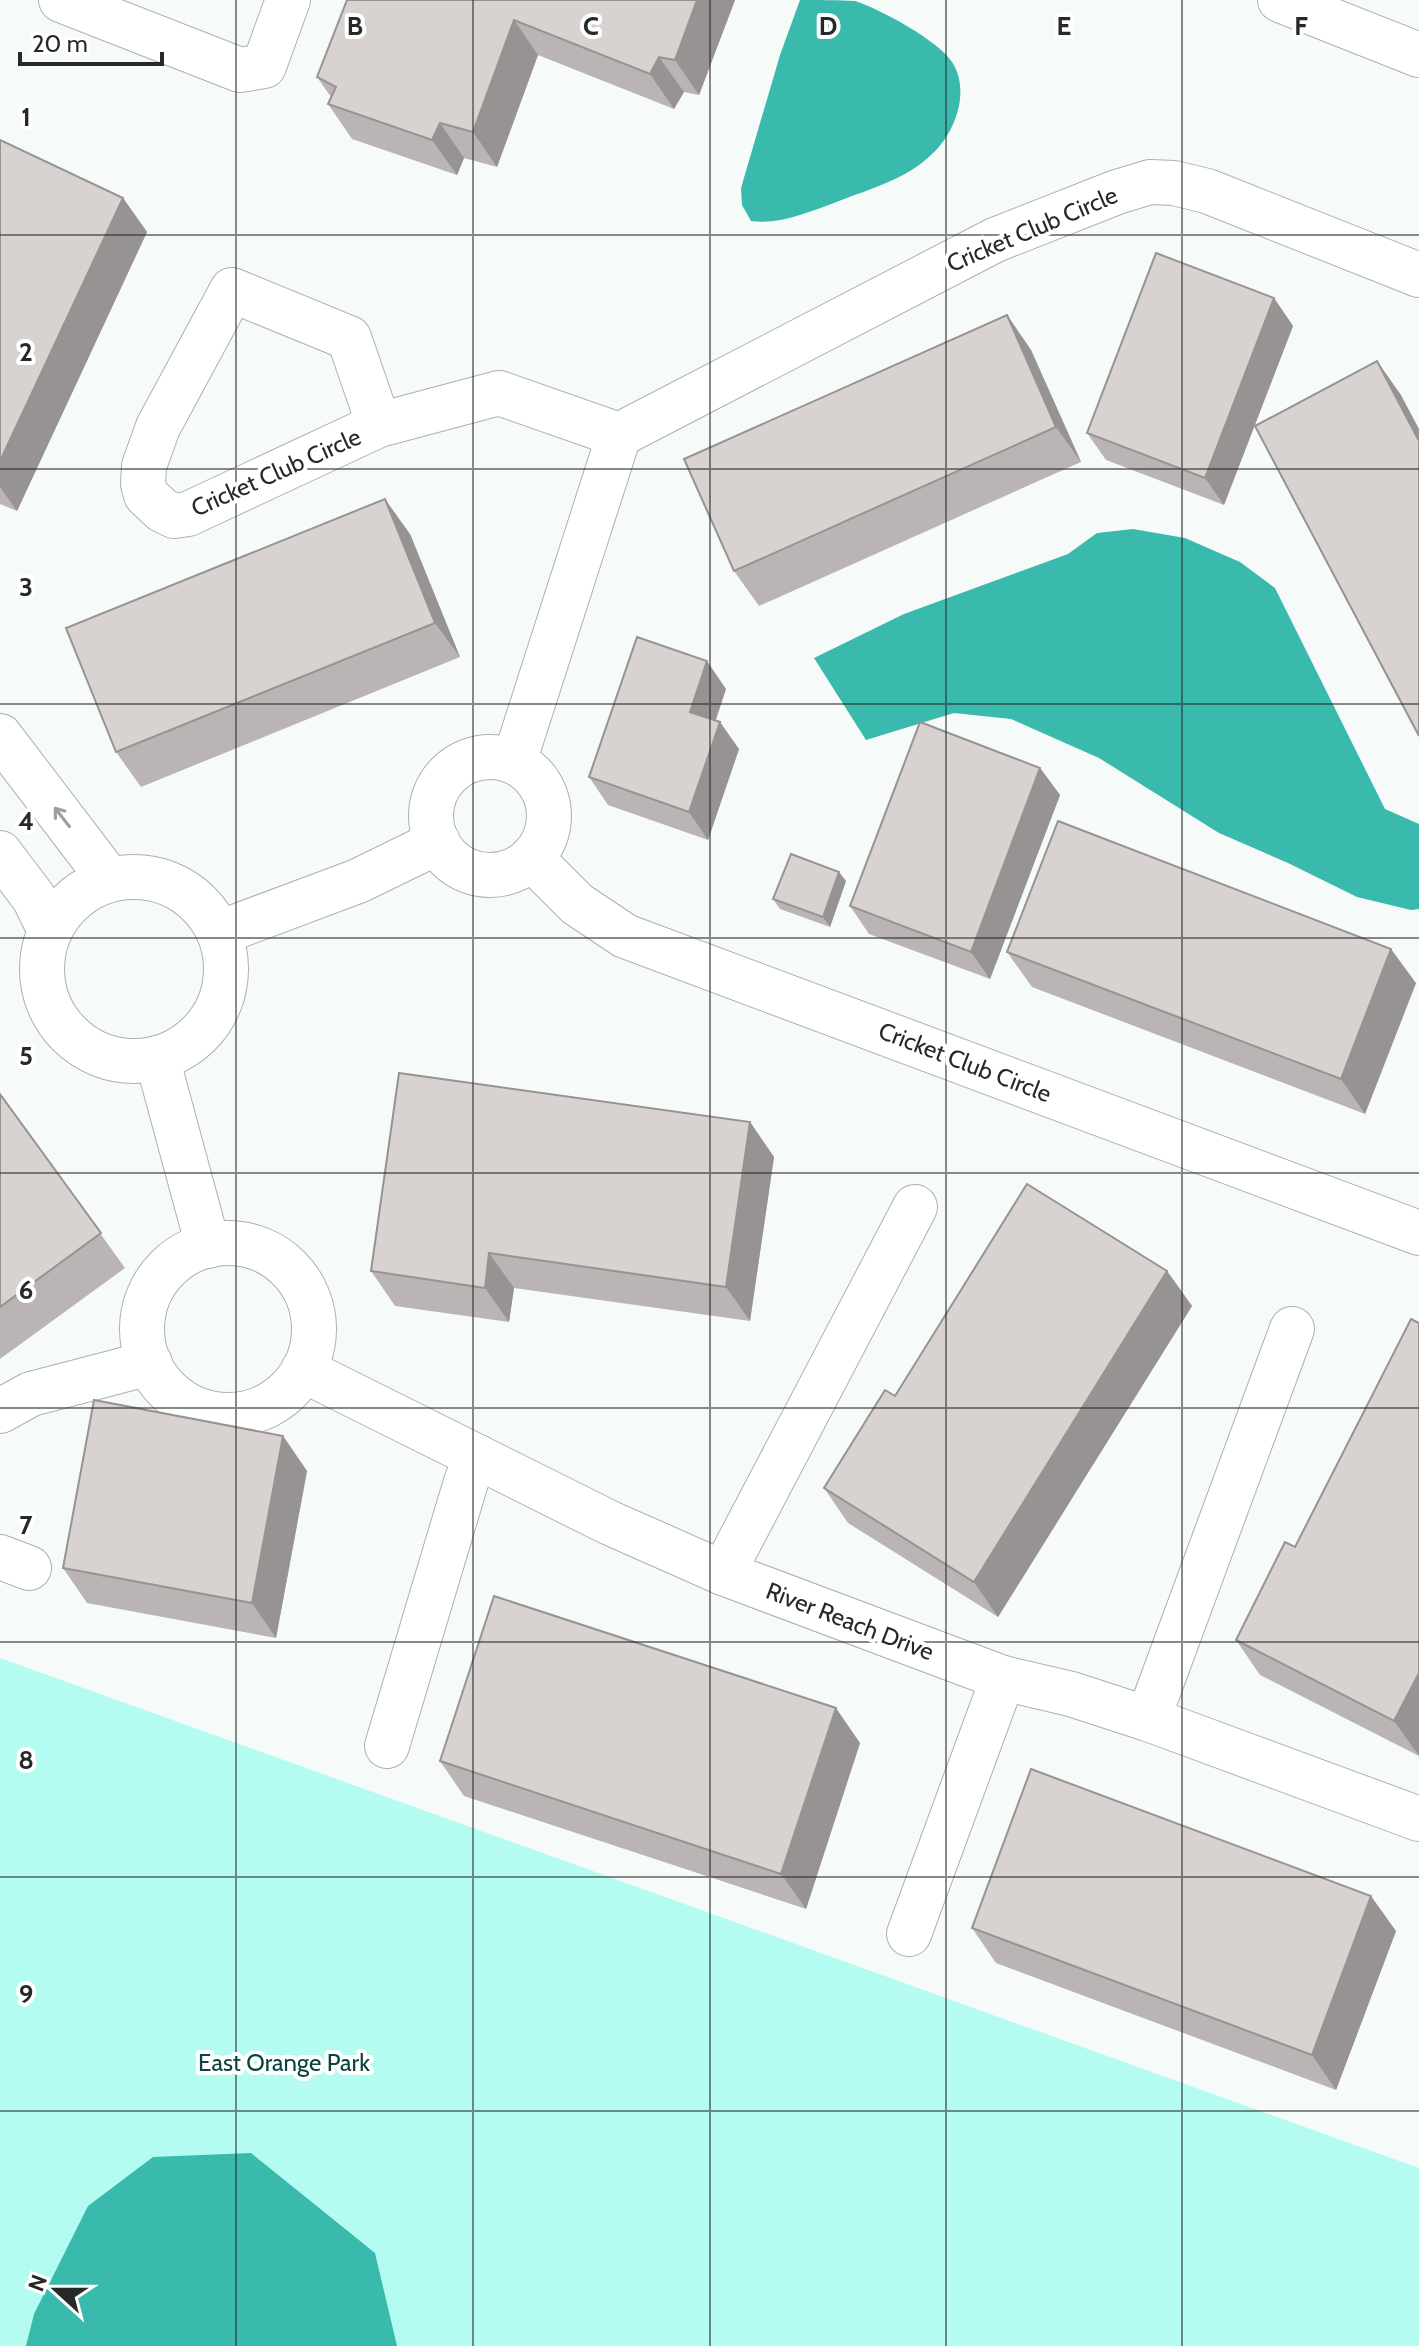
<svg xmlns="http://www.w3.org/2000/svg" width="1419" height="2346" font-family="Cabin,sans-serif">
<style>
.green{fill:#b4fcf2}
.water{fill:#3ab9ad}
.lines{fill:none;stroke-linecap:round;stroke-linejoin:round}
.minor-casing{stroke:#acb1b0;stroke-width:46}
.minor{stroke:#fff;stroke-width:44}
.wall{fill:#bab5b4}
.shaded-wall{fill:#979392}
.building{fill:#d8d2d1;stroke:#979392;stroke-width:2}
.oneway{stroke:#9e9f9e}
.grid{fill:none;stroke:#272928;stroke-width:2;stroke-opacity:0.55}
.labels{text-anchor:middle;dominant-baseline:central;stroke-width:8;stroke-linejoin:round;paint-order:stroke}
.street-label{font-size:24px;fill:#272928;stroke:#fff}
.park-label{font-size:24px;fill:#0b433e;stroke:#fff}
.grid-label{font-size:26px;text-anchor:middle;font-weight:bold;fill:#272928;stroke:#fff;stroke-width:8;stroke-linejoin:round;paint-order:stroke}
</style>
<rect width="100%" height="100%" fill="#f6fbfa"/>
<!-- green -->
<path class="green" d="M0,1658L1419,2168V2346H0Z"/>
<!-- water -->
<g class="water">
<path d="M800,0C817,0 840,0 855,1C880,9 939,41 952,62C971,91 955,134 931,155C906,179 870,189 839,201C812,211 780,225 751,221L742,205L741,188L780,55Z"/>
<path d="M1133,529L1185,538L1240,562L1275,588L1385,809L1419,824V909L1411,910L1357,897L1288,863L1219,833L1099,758L1011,719L954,713L866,740L814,658L904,614L1068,554L1097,533Z"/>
<path d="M251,2153L375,2253L397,2346H26L34,2314L88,2206L153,2157Z"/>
</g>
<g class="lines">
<!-- minor casing -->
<g class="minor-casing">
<g id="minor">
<path d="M61,0L240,70L264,66L288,0"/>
<path d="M1280,0L1419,55"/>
<path d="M379,425L349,338L232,290L158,427L144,466L143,484L146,495L162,510L174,516L188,514L379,425L499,393L619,435"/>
<path d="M0,736L109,879"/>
<circle cx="490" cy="816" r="59"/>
<path d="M514,762L619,435L648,420L995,240L1117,192L1150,182L1174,183L1207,191L1419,275"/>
<path d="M0,853L34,898L50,931"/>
<path d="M531,858L577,904L625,936L1419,1233"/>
<circle cx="134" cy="969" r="92"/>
<path d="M219,933L358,881L438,842"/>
<path d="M157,1058L208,1246"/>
<circle cx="228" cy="1329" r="86"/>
<path d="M303,1370L610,1523L723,1573L1003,1678L1071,1694L1148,1719L1419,1819"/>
<path d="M0,1411L31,1394L150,1363"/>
<path d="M0,1557L29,1568"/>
<path d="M723,1573L915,1207"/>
<path d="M1148,1719L1292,1329"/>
<path d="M387,1746L466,1482L476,1456"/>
<path d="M909,1934L1003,1678"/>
</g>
</g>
<!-- minor -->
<use href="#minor" class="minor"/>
</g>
<!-- wall -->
<g class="wall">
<path d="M347,0H735L699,95L684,92L674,109L538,55L497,167L464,158L457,175L352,139L328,104L331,97L317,77Z"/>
<path d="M0,140L123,198L147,232L17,511L0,504Z"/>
<path d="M1274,298L1293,326L1224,505L1106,460L1087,433Z"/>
<path d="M1007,315L1031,350L1081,462L759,606L734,571Z"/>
<path d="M410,534L460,657L141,787L116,752Z"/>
<path d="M726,689L716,720L739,749L708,840L608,805L589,777Z"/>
<path d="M1040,768L1060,795L990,979L869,934L850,906Z"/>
<path d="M846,881L830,927L780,909L773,899Z"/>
<path d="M1007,952L1416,983L1365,1114L1032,987Z"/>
<path d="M0,1094L125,1268L0,1359Z"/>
<path d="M750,1122L774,1157L750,1321L514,1288L509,1322L395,1306L371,1271Z"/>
<path d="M1167,1271L1192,1306L998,1617L848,1523L824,1488Z"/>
<path d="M283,1436L307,1471L276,1638L87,1603L63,1568Z"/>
<path d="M1285,1542L1419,1756L1260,1675L1236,1640Z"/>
<path d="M860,1743L806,1909L464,1796L440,1761Z"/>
<path d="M972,1928L1396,1931L1336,2090L996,1963Z"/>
</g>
<!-- shaded-wall -->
<g class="shaded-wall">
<path d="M697,0H735L699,95L675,60Z"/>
<path d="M514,20L538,55L497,167L473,132Z"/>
<path d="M659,57L684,92L674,109L650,74Z"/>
<path d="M440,123L464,158L457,175L432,140Z"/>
<path d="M123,198L147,232L17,511L0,487V461Z"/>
<path d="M1274,298L1293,326L1224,505L1205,478Z"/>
<path d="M1007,315L1031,350L1081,462L1056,427Z"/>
<path d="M1377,361L1401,395L1419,429V441Z"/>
<path d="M385,499L410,534L460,657L435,623Z"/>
<path d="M707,661L726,689L709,739L690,712Z"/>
<path d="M720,722L739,749L708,840L689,812Z"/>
<path d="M1040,768L1060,795L990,979L971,952Z"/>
<path d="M839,872L846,881L830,927L823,917Z"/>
<path d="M1391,949L1416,983L1365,1114L1341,1079Z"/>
<path d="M750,1122L774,1157L750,1321L726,1287Z"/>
<path d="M489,1253L514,1288L509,1322L485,1288Z"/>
<path d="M1167,1271L1192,1306L998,1617L974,1582Z"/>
<path d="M283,1436L307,1471L276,1638L252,1603Z"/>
<path d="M1419,1673V1756L1394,1721Z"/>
<path d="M836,1708L860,1743L806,1909L781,1874Z"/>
<path d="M1371,1896L1396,1931L1336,2090L1312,2055Z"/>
</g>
<!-- building -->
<g class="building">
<path d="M347,0H697L675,60L659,57L650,74L514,20L473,132L440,123L432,140L328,104L336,87L317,77Z"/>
<path d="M0,140L123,198L0,461Z"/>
<path d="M1156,253L1274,298L1205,478L1087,433Z"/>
<path d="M1007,315L1056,427L734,571L684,459Z"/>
<path d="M1377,361L1419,441V736L1255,426Z"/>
<path d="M385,499L435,623L116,752L66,628Z"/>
<path d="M637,637L707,661L690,712L720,722L689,812L589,777Z"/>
<path d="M920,722L1040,768L971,952L850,906Z"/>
<path d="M1058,821L1391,949L1341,1079L1007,952Z"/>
<path d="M791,854L839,872L823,917L773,899Z"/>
<path d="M399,1073L750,1122L726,1287L489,1253L485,1288L371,1271Z"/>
<path d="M0,1094L101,1233L0,1307Z"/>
<path d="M1027,1184L1167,1271L974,1582L824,1488L885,1390L895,1396Z"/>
<path d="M1411,1319L1419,1323V1673L1394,1721L1236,1640L1285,1542L1295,1547Z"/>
<path d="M94,1400L283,1436L252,1603L63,1568Z"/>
<path d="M494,1596L836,1708L781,1874L440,1761Z"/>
<path d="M1031,1769L1371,1896L1312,2055L972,1928Z"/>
</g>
<!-- one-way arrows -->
<defs><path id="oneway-shaft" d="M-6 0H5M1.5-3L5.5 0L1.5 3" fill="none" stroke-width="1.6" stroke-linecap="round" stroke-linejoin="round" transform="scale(2)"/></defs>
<use class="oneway" href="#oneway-shaft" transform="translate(62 817) rotate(-128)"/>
<!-- grid -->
<path class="grid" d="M236,0V2346M473,0V2346M710,0V2346M946,0V2346M1182,0V2346M0,235H1419M0,469H1419M0,704H1419M0,938H1419M0,1173H1419M0,1408H1419M0,1642H1419M0,1877H1419M0,2111H1419"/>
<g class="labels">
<!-- street labels -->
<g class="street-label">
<text transform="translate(1032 229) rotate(-23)">Cricket Club Circle</text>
<text transform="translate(276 472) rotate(-24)">Cricket Club Circle</text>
<text transform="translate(965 1062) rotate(21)">Cricket Club Circle</text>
<text transform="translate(850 1621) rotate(21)">River Reach Drive</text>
</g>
<!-- park labels -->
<g class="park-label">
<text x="284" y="2062">East Orange Park</text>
</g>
</g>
<g class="grid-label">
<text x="355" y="35">B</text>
<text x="591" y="35">C</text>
<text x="828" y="35">D</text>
<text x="1064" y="35">E</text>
<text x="1301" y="35">F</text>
<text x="26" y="126">1</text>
<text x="26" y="361">2</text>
<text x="26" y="596">3</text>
<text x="26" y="830">4</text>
<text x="26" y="1065">5</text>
<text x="26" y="1299">6</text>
<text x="26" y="1534">7</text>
<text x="26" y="1769">8</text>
<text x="26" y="2003">9</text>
</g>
<!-- north arrow -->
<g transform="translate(56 2290) rotate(291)" stroke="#ffffff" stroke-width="6" paint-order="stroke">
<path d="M0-6L14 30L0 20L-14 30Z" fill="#272928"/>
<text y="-12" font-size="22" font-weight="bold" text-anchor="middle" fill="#272928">N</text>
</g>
<!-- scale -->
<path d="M20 52v12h142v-12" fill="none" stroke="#272928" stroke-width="4"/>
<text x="32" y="52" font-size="24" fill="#272928" stroke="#ffffff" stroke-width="6" paint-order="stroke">20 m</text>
</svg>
